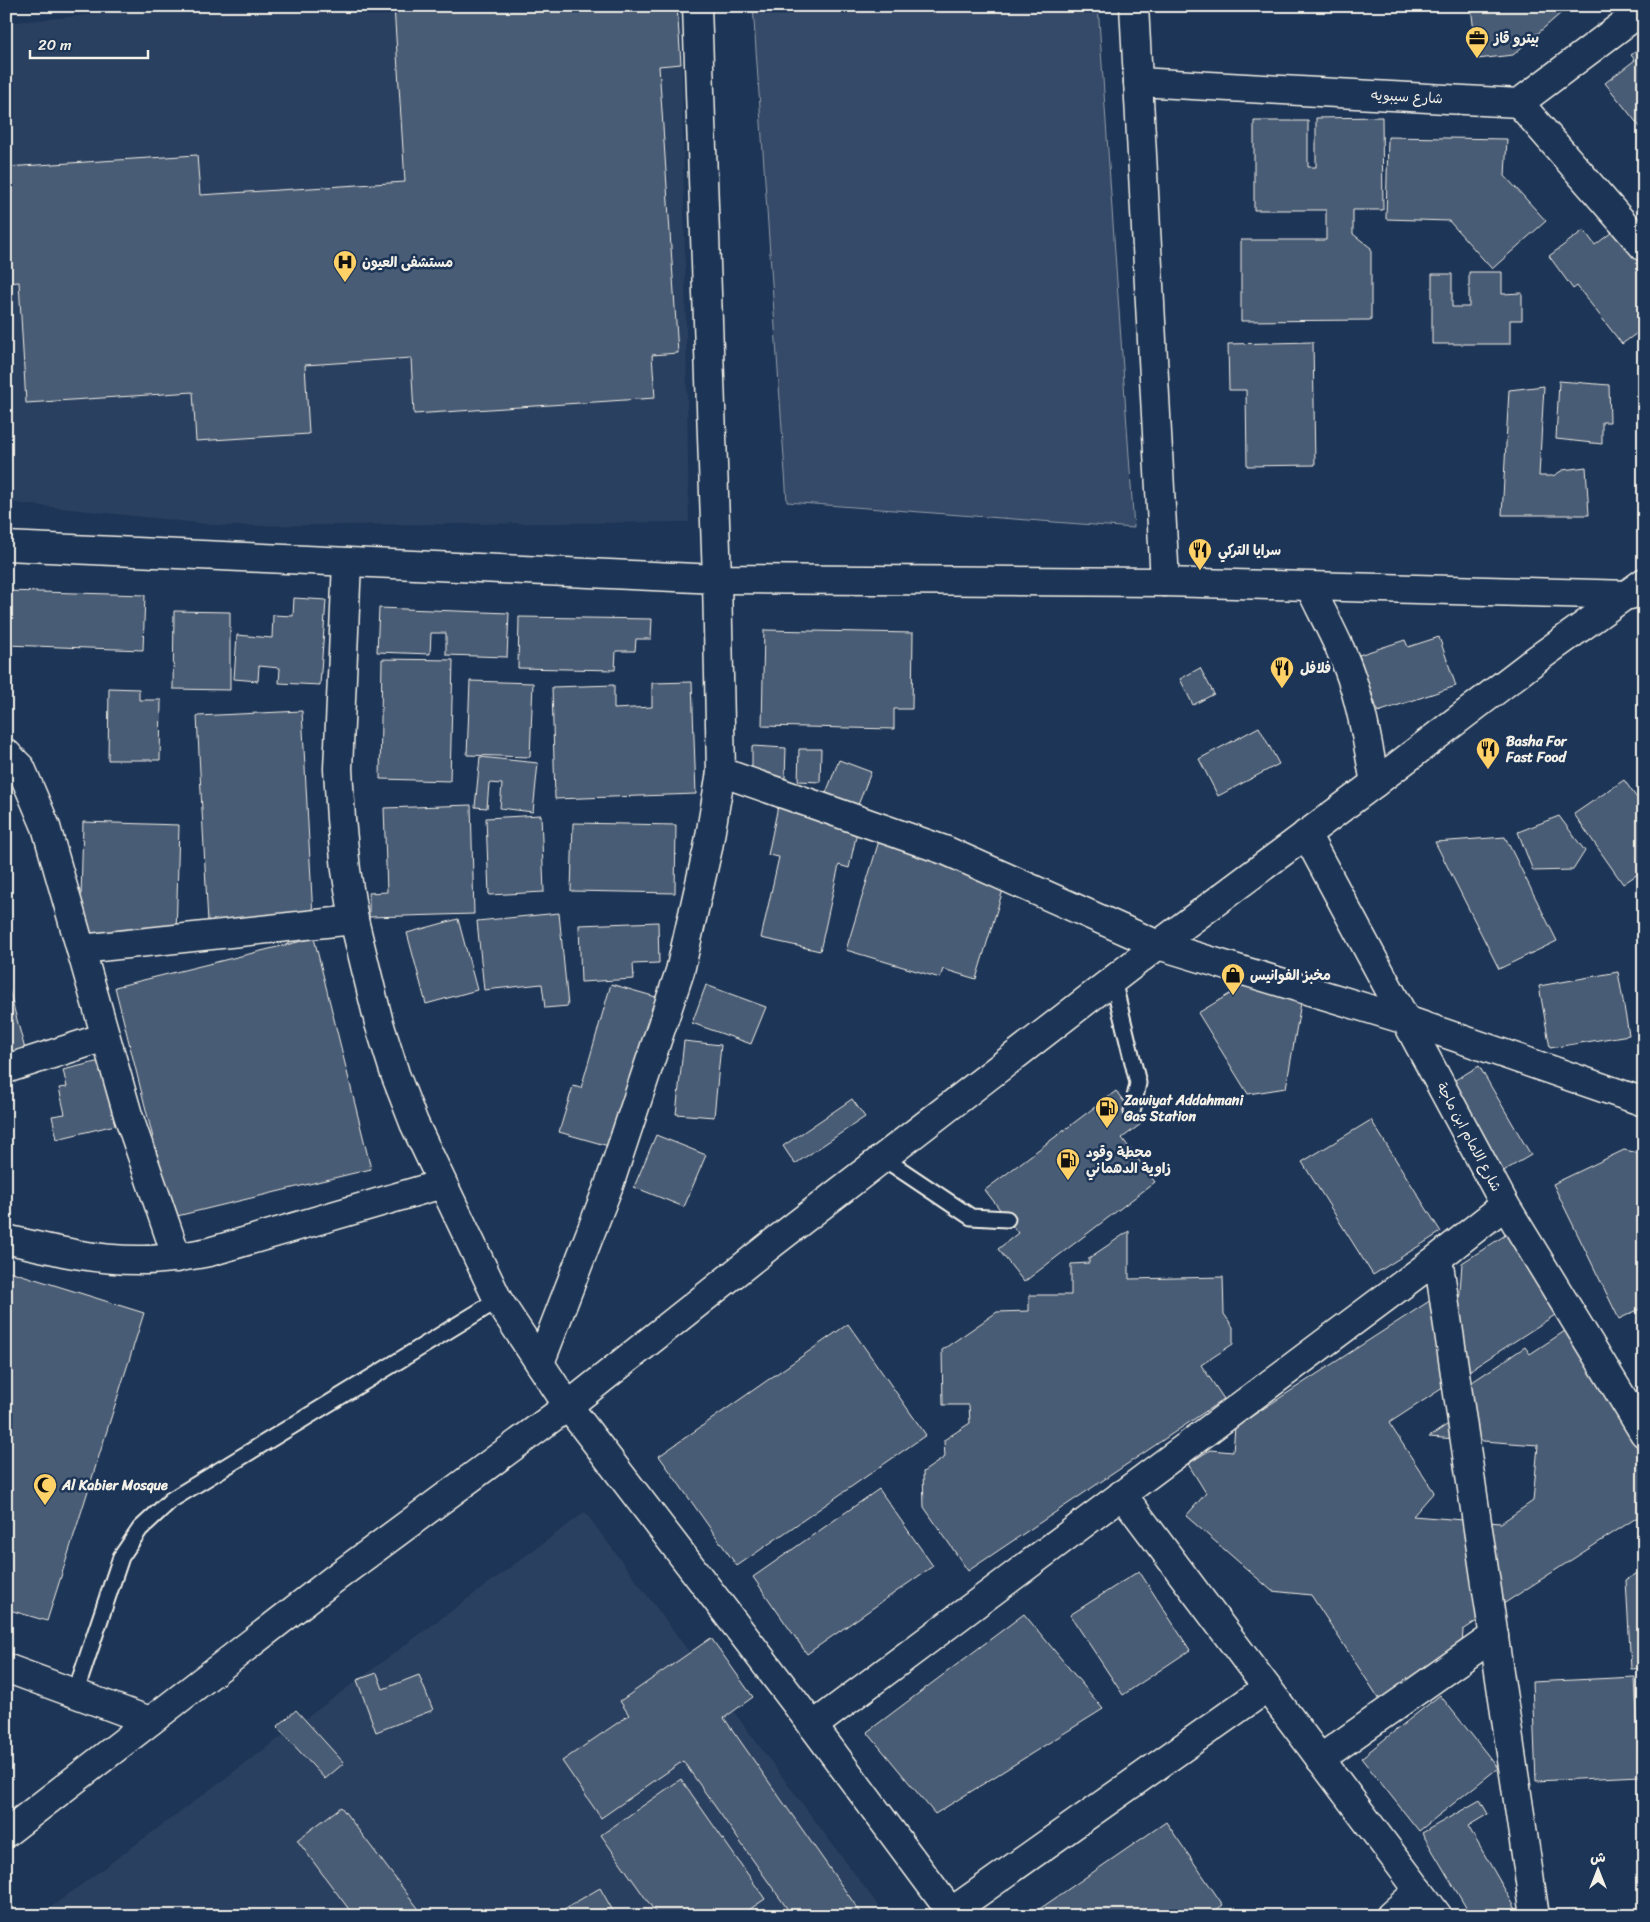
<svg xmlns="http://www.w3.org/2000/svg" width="1650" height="1922" font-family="Sriracha,'Playpen Sans Arabic',sans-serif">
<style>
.built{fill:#2a4060}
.green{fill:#354a67;stroke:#949ea8}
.building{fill:#485b74;stroke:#f4f1e8}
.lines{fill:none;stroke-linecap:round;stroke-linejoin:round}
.lane-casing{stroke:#f4f1e8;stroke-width:19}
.street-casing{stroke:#f4f1e8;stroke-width:31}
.secondary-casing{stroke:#f4f1e8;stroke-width:31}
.lane{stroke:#1d3557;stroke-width:15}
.street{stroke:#1d3557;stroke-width:28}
.secondary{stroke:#1d3557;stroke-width:28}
.labels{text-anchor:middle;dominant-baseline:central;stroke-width:5;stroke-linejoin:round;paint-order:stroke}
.poi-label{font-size:14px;font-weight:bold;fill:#f4f1e8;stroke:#1d3557;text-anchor:start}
.street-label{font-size:14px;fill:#f4f1e8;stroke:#1d3557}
</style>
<rect width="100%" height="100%" fill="#1d3557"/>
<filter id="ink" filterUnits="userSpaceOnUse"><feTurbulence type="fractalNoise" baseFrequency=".02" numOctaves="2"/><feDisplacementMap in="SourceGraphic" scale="10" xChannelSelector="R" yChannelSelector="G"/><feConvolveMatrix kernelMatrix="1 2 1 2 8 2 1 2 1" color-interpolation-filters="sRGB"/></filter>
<g filter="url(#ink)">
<!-- built -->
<g class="built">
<path d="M181,6H681L689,522L225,526L6,502V23Z"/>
<path d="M585,1512L886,1916H39Z"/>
</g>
<!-- green -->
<path class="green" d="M753,6H1098L1134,528L787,502Z"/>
<!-- building -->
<g class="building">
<path d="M394,6H677L681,64L659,66L678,353L652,355L655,398L414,414L411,358L305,365L309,434L196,441L193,392L26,403L19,282L6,283V220L11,219L10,206H6V167L197,155L200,195L405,182Z"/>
<path d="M1471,6H1569L1513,55L1477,59Z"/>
<path d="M1644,45V132L1605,83L1635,60L1631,55Z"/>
<path d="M1382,117L1383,210H1353V234L1371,248V320L1241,321V240H1326V210H1254V121H1308V167H1316V118Z"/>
<path d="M1388,137L1507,139L1505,176L1546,221L1492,269L1449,221L1386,219Z"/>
<path d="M1616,229L1644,267V328L1622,344L1577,286L1573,289L1549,256L1584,230L1595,245Z"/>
<path d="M1469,272H1502V294L1522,293V320H1510V344H1432V274H1452V307H1469Z"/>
<path d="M1313,342L1315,465L1247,466L1246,390H1229L1228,344Z"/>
<path d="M1559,381L1609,385L1610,422H1602V444L1556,439Z"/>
<path d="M1544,386L1539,476H1553L1563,470L1586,467L1589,515H1502L1509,390Z"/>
<path d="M6,591L145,595L143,650L6,645Z"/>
<path d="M294,598L326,600L320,685L279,683L280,668L259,666L258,681L234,679L237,635L272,638L273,615L293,616Z"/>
<path d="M379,608L509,613L507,657L446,655V633H431L430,654L377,652Z"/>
<path d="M174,611L230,612V690L173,689Z"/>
<path d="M519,617L652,619L651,639H636L635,651H616L615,670L518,668Z"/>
<path d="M764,630L913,633L912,709H894V729L762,726Z"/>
<path d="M1439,637L1456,686L1378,712L1359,655L1405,640L1408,647Z"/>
<path d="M382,659L453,660L450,781L380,779Z"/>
<path d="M1200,668L1214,694L1193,705L1180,679Z"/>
<path d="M470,681L533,683L530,757L467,755Z"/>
<path d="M692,682L696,794L555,799L552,687L614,685V709L652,707V683Z"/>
<path d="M109,688L139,689V700H161L160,760H108Z"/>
<path d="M302,711L313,917L208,923L197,716Z"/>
<path d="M1259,727L1279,764L1218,796L1199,759Z"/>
<path d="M752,746L786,748L785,779L752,778Z"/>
<path d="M799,749H821L820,782L798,781Z"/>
<path d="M480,757L538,763L533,812L500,808L502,784L489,783L487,808L475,807Z"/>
<path d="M839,760L871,772L858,805L826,793Z"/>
<path d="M1624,780L1644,808V870L1623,884L1574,814Z"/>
<path d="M471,805L474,914L369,917V893L387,892L384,808Z"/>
<path d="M778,806L859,823L849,868L839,865L820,951L761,938L779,857L768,855Z"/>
<path d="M541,815L544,892L489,895L486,818Z"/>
<path d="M1559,816L1585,851L1573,870L1533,871L1518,832Z"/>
<path d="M83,822L179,825L176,937L80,935Z"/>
<path d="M573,823L676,825L675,893L571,891Z"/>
<path d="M881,834L1006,880L976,979L943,969L940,978L846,950Z"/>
<path d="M1505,837L1557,941L1499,969L1435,842Z"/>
<path d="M559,913L568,1006L545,1008L542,984L484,990L477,921Z"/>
<path d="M458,919L477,990L426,1004L407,933Z"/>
<path d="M658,922L659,963L633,964L634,979L581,982L579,925Z"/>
<path d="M314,938L371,1169L173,1217L115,987Z"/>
<path d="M1618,972L1629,1035L1550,1048L1539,986Z"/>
<path d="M6,979L26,1053L6,1058Z"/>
<path d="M611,984L663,999L619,1149L559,1132L573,1086L581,1088Z"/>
<path d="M706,985L766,1007L751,1044L692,1023Z"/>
<path d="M1243,986L1302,997L1286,1088L1248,1094L1198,1013Z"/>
<path d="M684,1041L721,1045L714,1117L676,1114Z"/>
<path d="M100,1061L115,1125L57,1139L52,1116L65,1114L59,1088L67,1087L63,1070Z"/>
<path d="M1479,1066L1531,1155L1502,1172L1450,1083Z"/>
<path d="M1116,1091L1141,1124L1122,1138L1155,1182L1024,1282L998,1249L1018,1233L985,1190Z"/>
<path d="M852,1099L865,1117L795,1164L783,1146Z"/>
<path d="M1371,1120L1441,1232L1373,1275L1302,1162Z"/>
<path d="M656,1135L706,1155L684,1207L634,1187Z"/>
<path d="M1624,1150L1644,1154V1307L1619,1319L1553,1184Z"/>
<path d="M1129,1231V1279L1223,1277L1224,1314L1233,1327V1344L1201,1365L1224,1399L968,1571L924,1507L923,1472L945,1457L944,1440L970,1423L969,1405H943L942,1350L997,1312L1029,1311V1295H1071V1264L1089,1263V1258Z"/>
<path d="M1507,1234L1555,1315L1389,1423L1434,1492L1413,1516L1501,1523L1533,1501L1538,1445L1429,1437L1457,1418L1460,1390L1525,1347L1530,1354L1568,1329L1644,1456V1513L1463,1630L1462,1646L1380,1700L1311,1595L1272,1591L1186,1516L1206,1493L1188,1464L1210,1450L1233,1452L1235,1427L1431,1300L1458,1319L1462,1263Z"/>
<path d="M6,1270L144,1313L47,1621L6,1609Z"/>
<path d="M848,1324L926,1435L737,1566L659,1456Z"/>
<path d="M879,1489L933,1566L807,1654L753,1577Z"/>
<path d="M1644,1569V1668L1631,1669L1626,1580Z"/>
<path d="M1139,1571L1190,1650L1123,1695L1070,1615Z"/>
<path d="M1024,1614L1103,1709L935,1814L867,1732Z"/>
<path d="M711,1638L753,1697L724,1718L863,1916H788L791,1914L683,1761L601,1818L562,1761L629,1715L620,1701Z"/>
<path d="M377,1673L383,1689L419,1675L433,1710L376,1732L357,1680Z"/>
<path d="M1635,1677L1640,1776L1536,1781L1532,1682Z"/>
<path d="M1440,1695L1498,1768L1419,1831L1361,1758Z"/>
<path d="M296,1710L344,1763L325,1779L277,1727Z"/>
<path d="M681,1779L765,1899L740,1916H658L601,1835Z"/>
<path d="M1644,1792V1807L1637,1794Z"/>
<path d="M1480,1800L1488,1814L1468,1826L1520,1916H1471L1422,1833Z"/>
<path d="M341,1807L424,1916H354L297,1840Z"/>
<path d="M1166,1822L1223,1905L1208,1916H1043L1038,1910Z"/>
<path d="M600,1888L616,1916H552Z"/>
</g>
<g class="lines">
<!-- lane casing -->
<g class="lane-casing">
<g id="lane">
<path d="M1113,980L1138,1083L1132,1112"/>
<path d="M883,1158L971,1217L1007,1219"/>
<path d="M75,1694L121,1557L140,1529L171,1500L498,1300"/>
</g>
</g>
<!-- street casing -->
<g class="street-casing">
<g id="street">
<path d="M1134,6L1165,582"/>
<path d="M1138,82L1519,103L1644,9"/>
<path d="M1519,103L1644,247"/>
<path d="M347,562L338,769L341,819L346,870L354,920L379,1023L395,1074L414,1123L498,1300L568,1406L813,1726L954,1916"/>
<path d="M6,753L21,768L46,827L128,1115L177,1258"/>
<path d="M721,772L947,851L1158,945L1406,1020L1644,1102"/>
<path d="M1306,834L1505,1205L1644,1433"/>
<path d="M81,949L354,920"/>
<path d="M6,1069L105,1037"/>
<path d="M6,1239C52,1250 97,1261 144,1260C166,1260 188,1256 209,1252L442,1184"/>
<path d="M1438,1258L1535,1916"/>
<path d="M540,1363L609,1185L680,971L708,848L721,772L717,579L697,6"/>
<path d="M1122,1494L1438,1916"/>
<path d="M6,1668L150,1721"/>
<path d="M813,1726L1438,1258L1505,1205"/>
<path d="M1320,1759L1494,1636"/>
<path d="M951,1912L1267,1688"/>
<path d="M1390,1916L1419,1890"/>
</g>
</g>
<!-- secondary casing -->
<g class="secondary-casing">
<g id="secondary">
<path d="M6,546L717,579L1165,582L1630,595"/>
<path d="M1310,587C1325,619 1344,652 1354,686C1364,717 1369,751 1375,783"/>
<path d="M6,1833L334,1579L568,1406L773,1243L1158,945L1375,783L1537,659L1644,582"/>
</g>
</g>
<!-- lane -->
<use href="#lane" class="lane"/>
<!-- street -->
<use href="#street" class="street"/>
<!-- secondary -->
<use href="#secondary" class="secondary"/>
</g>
</g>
<!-- icons -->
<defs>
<g id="office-pin" transform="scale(1.25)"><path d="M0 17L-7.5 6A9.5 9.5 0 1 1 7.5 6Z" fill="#ffd166" stroke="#1d3557"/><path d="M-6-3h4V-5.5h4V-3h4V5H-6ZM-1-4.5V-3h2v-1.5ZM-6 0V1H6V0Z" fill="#111"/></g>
<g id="hospital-pin" transform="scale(1.25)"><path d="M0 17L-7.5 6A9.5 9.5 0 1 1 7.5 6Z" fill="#ffd166" stroke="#1d3557"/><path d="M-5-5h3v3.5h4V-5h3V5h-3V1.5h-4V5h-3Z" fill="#111"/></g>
<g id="restaurant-pin" transform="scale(1.25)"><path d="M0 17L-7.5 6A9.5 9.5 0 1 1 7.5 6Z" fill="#ffd166" stroke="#1d3557"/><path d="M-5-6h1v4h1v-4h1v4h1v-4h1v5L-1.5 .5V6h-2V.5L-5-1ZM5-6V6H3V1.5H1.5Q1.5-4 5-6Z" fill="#111"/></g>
<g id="shop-pin" transform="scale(1.25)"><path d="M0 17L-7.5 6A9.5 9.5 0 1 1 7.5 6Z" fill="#ffd166" stroke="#1d3557"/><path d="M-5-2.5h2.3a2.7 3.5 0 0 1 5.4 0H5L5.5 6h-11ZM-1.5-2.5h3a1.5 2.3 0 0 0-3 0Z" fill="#111"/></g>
<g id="fuel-pin" transform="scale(1.25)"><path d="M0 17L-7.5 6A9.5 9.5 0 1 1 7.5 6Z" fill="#ffd166" stroke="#1d3557"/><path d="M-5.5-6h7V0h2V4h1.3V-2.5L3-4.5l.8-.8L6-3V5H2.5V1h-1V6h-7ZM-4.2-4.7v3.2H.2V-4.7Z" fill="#111"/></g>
<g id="mosque-pin" transform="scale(1.25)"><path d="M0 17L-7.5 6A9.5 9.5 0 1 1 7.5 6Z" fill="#ffd166" stroke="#1d3557"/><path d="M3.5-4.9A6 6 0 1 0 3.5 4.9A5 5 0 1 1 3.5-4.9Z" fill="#111"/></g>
</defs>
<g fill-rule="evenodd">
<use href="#office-pin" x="1477" y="38"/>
<use href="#hospital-pin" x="345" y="262"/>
<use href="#restaurant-pin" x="1200" y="550"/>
<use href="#restaurant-pin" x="1282" y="668"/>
<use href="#restaurant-pin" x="1488" y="749"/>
<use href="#shop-pin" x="1233" y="975"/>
<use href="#fuel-pin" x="1107" y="1108"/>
<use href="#fuel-pin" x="1068" y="1160"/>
<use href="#mosque-pin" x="45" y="1485"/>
</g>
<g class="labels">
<!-- poi labels -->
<g class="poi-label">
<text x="1494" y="38">بيترو قاز</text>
<text x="362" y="262">مستشفى العيون</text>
<text x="1218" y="550">سرايا التركي</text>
<text x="1300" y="668">فلافل</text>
<text x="1506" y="741">Basha For<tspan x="1506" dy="16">Fast Food</tspan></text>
<text x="1250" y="975">مخبز الفوانيس</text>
<text x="1124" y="1100">Zawiyat Addahmani<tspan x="1124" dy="16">Gas Station</tspan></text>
<text x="1086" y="1152">محطة وقود<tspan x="1086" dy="16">زاوية الدهماني</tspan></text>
<text x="62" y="1485">Al Kabier Mosque</text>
</g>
<!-- street labels -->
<g class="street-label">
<text transform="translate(1407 97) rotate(3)">شارع سيبويه</text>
<text transform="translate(1469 1137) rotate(62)">شارع الامام ابن ماجة</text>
</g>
</g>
<!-- margin -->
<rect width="1650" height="1922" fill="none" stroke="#1d3557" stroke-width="25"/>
<rect x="12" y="12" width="1625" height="1897" fill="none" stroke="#f4f1e8" stroke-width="2" filter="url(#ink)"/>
<!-- north arrow -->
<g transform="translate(1598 1870)" stroke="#1d3557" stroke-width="4" paint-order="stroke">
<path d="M0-4L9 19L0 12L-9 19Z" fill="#f4f1e8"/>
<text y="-8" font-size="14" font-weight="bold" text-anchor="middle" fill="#f4f1e8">ش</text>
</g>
<!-- scale -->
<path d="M30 50v8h118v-8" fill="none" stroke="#f4f1e8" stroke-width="2.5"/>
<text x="38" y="50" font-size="15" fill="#f4f1e8" stroke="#1d3557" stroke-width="4" paint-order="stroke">20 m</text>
</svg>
